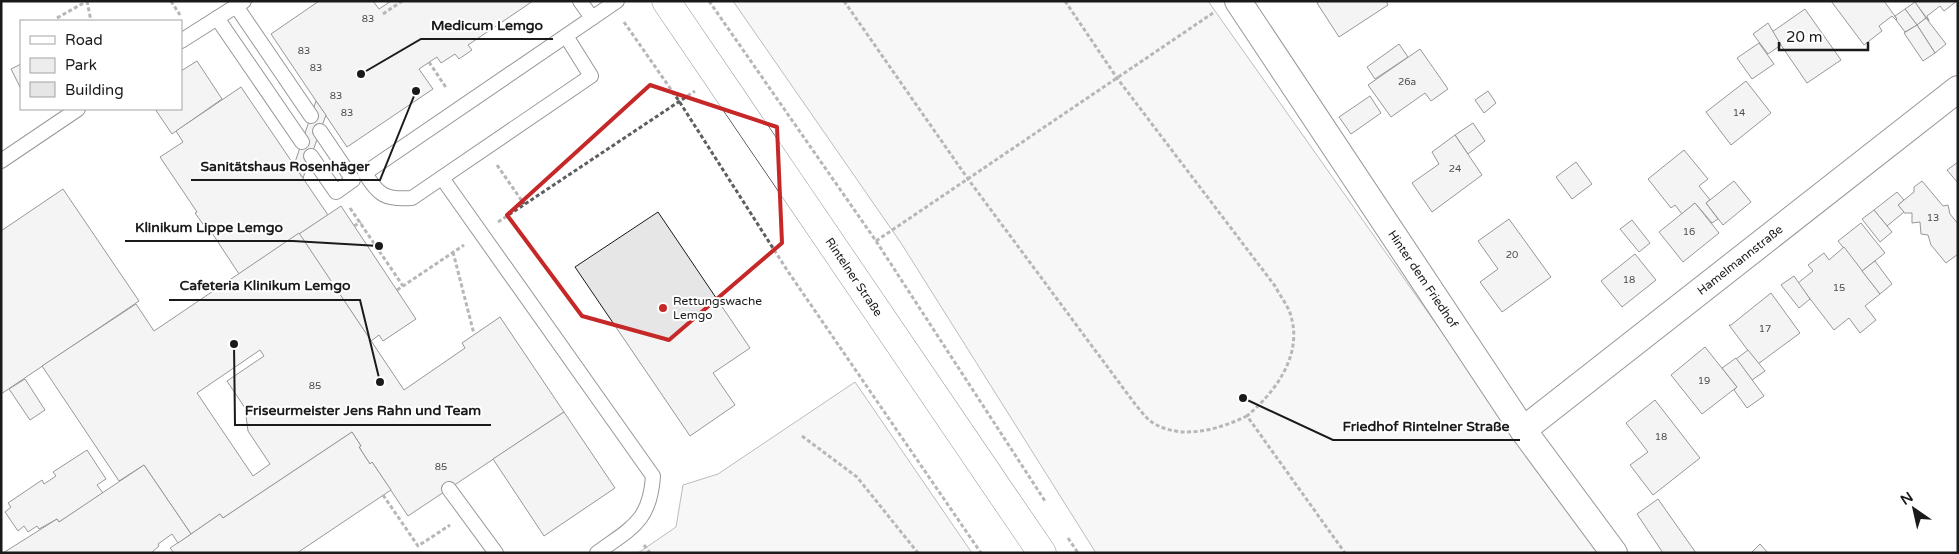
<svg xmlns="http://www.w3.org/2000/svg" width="1959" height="554" font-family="'Varela Round',sans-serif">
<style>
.green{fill:#ededed;stroke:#6a6a6a}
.building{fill:#e6e6e6;stroke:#1a1a1a;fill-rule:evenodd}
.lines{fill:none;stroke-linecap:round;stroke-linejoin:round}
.service-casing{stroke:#1a1a1a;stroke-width:16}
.minor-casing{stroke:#1a1a1a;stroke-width:28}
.primary-casing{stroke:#1a1a1a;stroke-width:29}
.path{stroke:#5f5f5f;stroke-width:3;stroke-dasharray:4 2.5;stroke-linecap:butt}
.service{stroke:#fff;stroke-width:14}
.minor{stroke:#fff;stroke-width:26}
.primary{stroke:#fff;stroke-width:28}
.marked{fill:none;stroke:#c62828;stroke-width:4;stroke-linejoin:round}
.poi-dot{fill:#c62828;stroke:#fff;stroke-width:2}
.labels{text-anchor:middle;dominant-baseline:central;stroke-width:4;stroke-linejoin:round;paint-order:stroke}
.number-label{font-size:10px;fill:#4d4d4d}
.street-label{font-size:12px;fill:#1a1a1a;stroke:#fff}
.poi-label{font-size:12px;fill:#1a1a1a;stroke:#fff;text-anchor:start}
.leader{fill:none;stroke:#1a1a1a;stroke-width:2}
.callout-dot{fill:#1a1a1a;stroke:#fff;stroke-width:2}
.callout-label{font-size:14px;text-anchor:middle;font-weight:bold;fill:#1a1a1a;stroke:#fff;stroke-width:4;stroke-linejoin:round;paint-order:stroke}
</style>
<rect width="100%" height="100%" fill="#fff"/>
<!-- green -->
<g class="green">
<path d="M733,1H1208L1598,553H1096L901,243Z"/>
<path d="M855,382L972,553H638L676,527L683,485L718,474Z"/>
</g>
<!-- building -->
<g class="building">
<path d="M319,1H373L379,9L391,1H533L468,45L472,50L459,59L455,54L441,63L437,57L419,69L433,89L347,147L271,34Z"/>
<path d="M1320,1H1386L1388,5L1339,37L1317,3Z"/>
<path d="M1831,1H1884L1897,19L1896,20L1892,16L1879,26L1882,31L1864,45Z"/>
<path d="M1914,1H1957L1944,11L1940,6L1927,16L1929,21Z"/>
<path d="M1915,2L1926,18L1917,25L1905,9Z"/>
<path d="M1805,9L1841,60L1807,83L1772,32Z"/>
<path d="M1905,9L1917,25L1905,32L1896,20L1897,19L1895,16Z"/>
<path d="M1926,18L1946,44L1935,53L1917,25Z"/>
<path d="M1768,23L1781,45L1768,54L1753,34Z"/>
<path d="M1917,25L1935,53L1923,61L1904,33Z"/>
<path d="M1759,43L1774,64L1752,79L1737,58Z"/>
<path d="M1399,44L1408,57L1375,79L1367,67Z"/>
<path d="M1420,49L1448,89L1431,101L1425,93L1391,117L1368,85Z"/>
<path d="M197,61L222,99L172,134L155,109H181V71Z"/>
<path d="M21,64V89L11,69Z"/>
<path d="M1746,81L1771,113L1731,145L1706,112Z"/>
<path d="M241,87L328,215L239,274L212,233L210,234L195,213L197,212L160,157L183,142L176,131Z"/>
<path d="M1488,91L1496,103L1484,113L1475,100Z"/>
<path d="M1370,96L1381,113L1351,134L1339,117Z"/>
<path d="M316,101L326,115L303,178L294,165Z"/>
<path d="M1473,123L1485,141L1468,154L1455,135Z"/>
<path d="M1455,135L1482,175L1432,212L1412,183L1439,164L1432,152Z"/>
<path d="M1684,150L1708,179L1699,186L1710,200L1706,203L1718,219L1712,223L1695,203L1682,214L1675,205L1671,208L1648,179Z"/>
<path d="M1576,162L1592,184L1572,199L1556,177Z"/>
<path d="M1958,162V183L1947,170Z"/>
<path d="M1734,181L1751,202L1723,225L1706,203Z"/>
<path d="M1922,181L1943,206L1948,205L1950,214L1958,224V254L1946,263L1931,245L1928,235L1921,234L1920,222L1912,223V213H1904L1898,205L1914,192V187Z"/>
<path d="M63,189L139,301L1,394V231Z"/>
<path d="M1897,192L1904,200L1898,205L1904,212L1887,226L1874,210Z"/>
<path d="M1695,203L1719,233L1683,262L1659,232Z"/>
<path d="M341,206L416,319L383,341L379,335L371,341L299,234Z"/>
<path d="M1874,210L1892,232L1880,242L1862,219Z"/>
<path d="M658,212L750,348L713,373L735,405L690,436L575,267Z"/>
<path d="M1509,219L1551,277L1502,312L1480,282L1498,269L1478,241Z"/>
<path d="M1632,220L1650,243L1639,252L1620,229Z"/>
<path d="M1861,223L1885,253L1862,271L1838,241Z"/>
<path d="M299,233L404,390L465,348L462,343L500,317L564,412L408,516L372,462L370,464L359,447L361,446L352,432L223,518L220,514L191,534L144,465L119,481L42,366L136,304L154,331ZM260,350L264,356L227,381L245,408L248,431L270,464L253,476L197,393Z"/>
<path d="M1844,247L1880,294L1865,306L1876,320L1860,333L1849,318L1834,330L1798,283L1813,271L1808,265L1824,253L1829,260Z"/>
<path d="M1635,254L1656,280L1622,307L1601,281Z"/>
<path d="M1875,261L1892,284L1880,294L1862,271Z"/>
<path d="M1794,276L1810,299L1799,308L1781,285Z"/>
<path d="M1771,293L1800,333L1758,364L1729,325H1731Z"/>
<path d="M1705,347L1737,387L1702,414L1671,375Z"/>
<path d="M1748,350L1765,371L1752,380L1736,359Z"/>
<path d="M1736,358L1764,396L1747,408L1734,390L1737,387L1722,368Z"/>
<path d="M25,379L45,410L30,420L9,389Z"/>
<path d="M1655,400L1700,458L1653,495L1630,465L1648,452L1626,423Z"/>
<path d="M564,412L615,488L544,536L493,459Z"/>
<path d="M352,432L361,446L359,447L370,464L372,462L391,490L297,553H174L170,548L191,534L220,514L223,518Z"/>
<path d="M87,450L106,479L97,485L103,493L59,522L57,519L39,529L37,526L28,532L24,526L18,531L5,512L11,507L8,503L42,480L44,484L56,476L53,472Z"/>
<path d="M144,465L191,534L178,543L172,534L158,544L159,546L151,553H3L57,519L59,522Z"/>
<path d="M1658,499L1696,553H1663L1637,514Z"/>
<path d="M1760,544L1768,553H1751Z"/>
</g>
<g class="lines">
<!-- service casing -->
<g class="service-casing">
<g id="service">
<path d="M580,1L592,18"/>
<path d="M236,6L311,116"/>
<path d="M217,18L302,142"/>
<path d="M566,36L591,76L412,198C385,200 378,195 365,173C449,115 533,58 617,1"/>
<path d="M181,41L244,1"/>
<path d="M311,156L336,192L353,180L320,131"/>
<path d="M1,161L78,109"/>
<path d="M442,178L653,476C650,522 631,528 597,553"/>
<path d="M449,489L496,553"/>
</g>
</g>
<!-- minor casing -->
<g class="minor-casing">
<g id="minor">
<path d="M1238,1L1523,430L1614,553"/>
<path d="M1523,430L1958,89"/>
</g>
</g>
<!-- primary casing -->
<g class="primary-casing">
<path id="primary" d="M666,1L1042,553"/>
</g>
<!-- path -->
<g class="path">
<path d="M87,1L91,21"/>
<path d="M171,1L180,15"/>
<path d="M388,1L389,3"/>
<path d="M709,1L876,241L1045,501"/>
<path d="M844,1L968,179L1135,404C1141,411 1147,420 1155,424C1183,440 1220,429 1247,416"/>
<path d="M1065,1L1117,78L1275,286C1280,296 1290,308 1292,320C1301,358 1274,393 1247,416L1345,553"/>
<path d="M383,14L402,1"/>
<path d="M57,18L87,1"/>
<path d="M624,22L679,101L787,270L981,553"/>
<path d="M429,62L447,89"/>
<path d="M497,165L524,204"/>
<path d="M350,208L403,286"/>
<path d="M498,222L695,91"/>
<path d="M354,226L361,222"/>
<path d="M876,241L1213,13"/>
<path d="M453,252L474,334"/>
<path d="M397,290L464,245"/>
<path d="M802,436L857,477L918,553"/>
<path d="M383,495L418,546L450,525"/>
<path d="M1068,538L1078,553"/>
<path d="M644,545L650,553"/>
</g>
<!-- service -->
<use href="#service" class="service"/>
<!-- minor -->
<use href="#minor" class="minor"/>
<!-- primary -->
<use href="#primary" class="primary"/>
</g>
<!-- marked area -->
<path d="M0 0H1959V554H0ZM650,85L777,127L782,243L669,340L582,316L507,215Z" fill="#fff" fill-opacity=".55" fill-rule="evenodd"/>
<path class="marked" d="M650,85L777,127L782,243L669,340L582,316L507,215Z"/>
<!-- markers -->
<circle class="poi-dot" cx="663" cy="308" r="5"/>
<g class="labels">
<!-- number labels -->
<g class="number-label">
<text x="368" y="19">83</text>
<text x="304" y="51">83</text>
<text x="316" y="68">83</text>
<text x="1407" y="82">26a</text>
<text x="336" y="96">83</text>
<text x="347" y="113">83</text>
<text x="1739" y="113">14</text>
<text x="1455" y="169">24</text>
<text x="1933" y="218">13</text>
<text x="1689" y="232">16</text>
<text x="1512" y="255">20</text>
<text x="1629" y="280">18</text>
<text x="1839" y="288">15</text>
<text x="1765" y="329">17</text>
<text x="1704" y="381">19</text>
<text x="315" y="386">85</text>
<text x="1661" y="437">18</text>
<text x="441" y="467">85</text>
</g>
<!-- street labels -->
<g class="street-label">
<text transform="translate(1740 260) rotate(-38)">Hamelmannstraße</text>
<text transform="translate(854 277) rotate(56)">Rintelner Straße</text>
<text transform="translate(1423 279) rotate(56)">Hinter dem Friedhof</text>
</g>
<!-- poi labels -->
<g class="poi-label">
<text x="673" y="301">Rettungswache<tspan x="673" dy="14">Lemgo</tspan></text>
</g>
</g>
<!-- callouts -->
<path class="leader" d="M361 74L421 39H553M416 91L380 180H191M379 246L293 241H125M380 382L360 300H169M234 344L235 425H491M1243 398L1333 440H1520"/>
<g class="callout-dot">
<circle cx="361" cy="74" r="5"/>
<circle cx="416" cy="91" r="5"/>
<circle cx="379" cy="246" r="5"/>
<circle cx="380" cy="382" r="5"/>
<circle cx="234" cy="344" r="5"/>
<circle cx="1243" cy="398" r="5"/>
</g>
<g class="callout-label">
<text x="487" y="30">Medicum Lemgo</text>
<text x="285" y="171">Sanitätshaus Rosenhäger</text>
<text x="209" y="232">Klinikum Lippe Lemgo</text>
<text x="265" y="290">Cafeteria Klinikum Lemgo</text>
<text x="363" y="415">Friseurmeister Jens Rahn und Team</text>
<text x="1426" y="431">Friedhof Rintelner Straße</text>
</g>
<!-- border -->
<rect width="1959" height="554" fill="none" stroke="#1a1a1a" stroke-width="5"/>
<!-- legend -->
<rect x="20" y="20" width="162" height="90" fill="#ffffff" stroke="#a3a3a3"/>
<rect x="30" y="36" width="25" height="8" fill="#ffffff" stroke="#a3a3a3"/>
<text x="65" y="45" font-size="15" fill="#1a1a1a">Road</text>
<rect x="30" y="58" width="25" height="15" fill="#ededed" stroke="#a3a3a3"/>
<text x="65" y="70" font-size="15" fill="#1a1a1a">Park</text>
<rect x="30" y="82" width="25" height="15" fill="#e6e6e6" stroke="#a3a3a3"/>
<text x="65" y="95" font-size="15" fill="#1a1a1a">Building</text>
<!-- north arrow -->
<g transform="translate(1914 509) rotate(326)" stroke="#ffffff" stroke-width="4" paint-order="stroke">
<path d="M0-4L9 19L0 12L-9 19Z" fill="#1a1a1a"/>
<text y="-8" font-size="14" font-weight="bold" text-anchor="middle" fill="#1a1a1a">N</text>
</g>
<!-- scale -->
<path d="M1779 42v8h89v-8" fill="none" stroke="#1a1a1a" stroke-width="2.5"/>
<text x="1786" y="42" font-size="15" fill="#1a1a1a" stroke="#ffffff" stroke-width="4" paint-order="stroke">20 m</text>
</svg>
